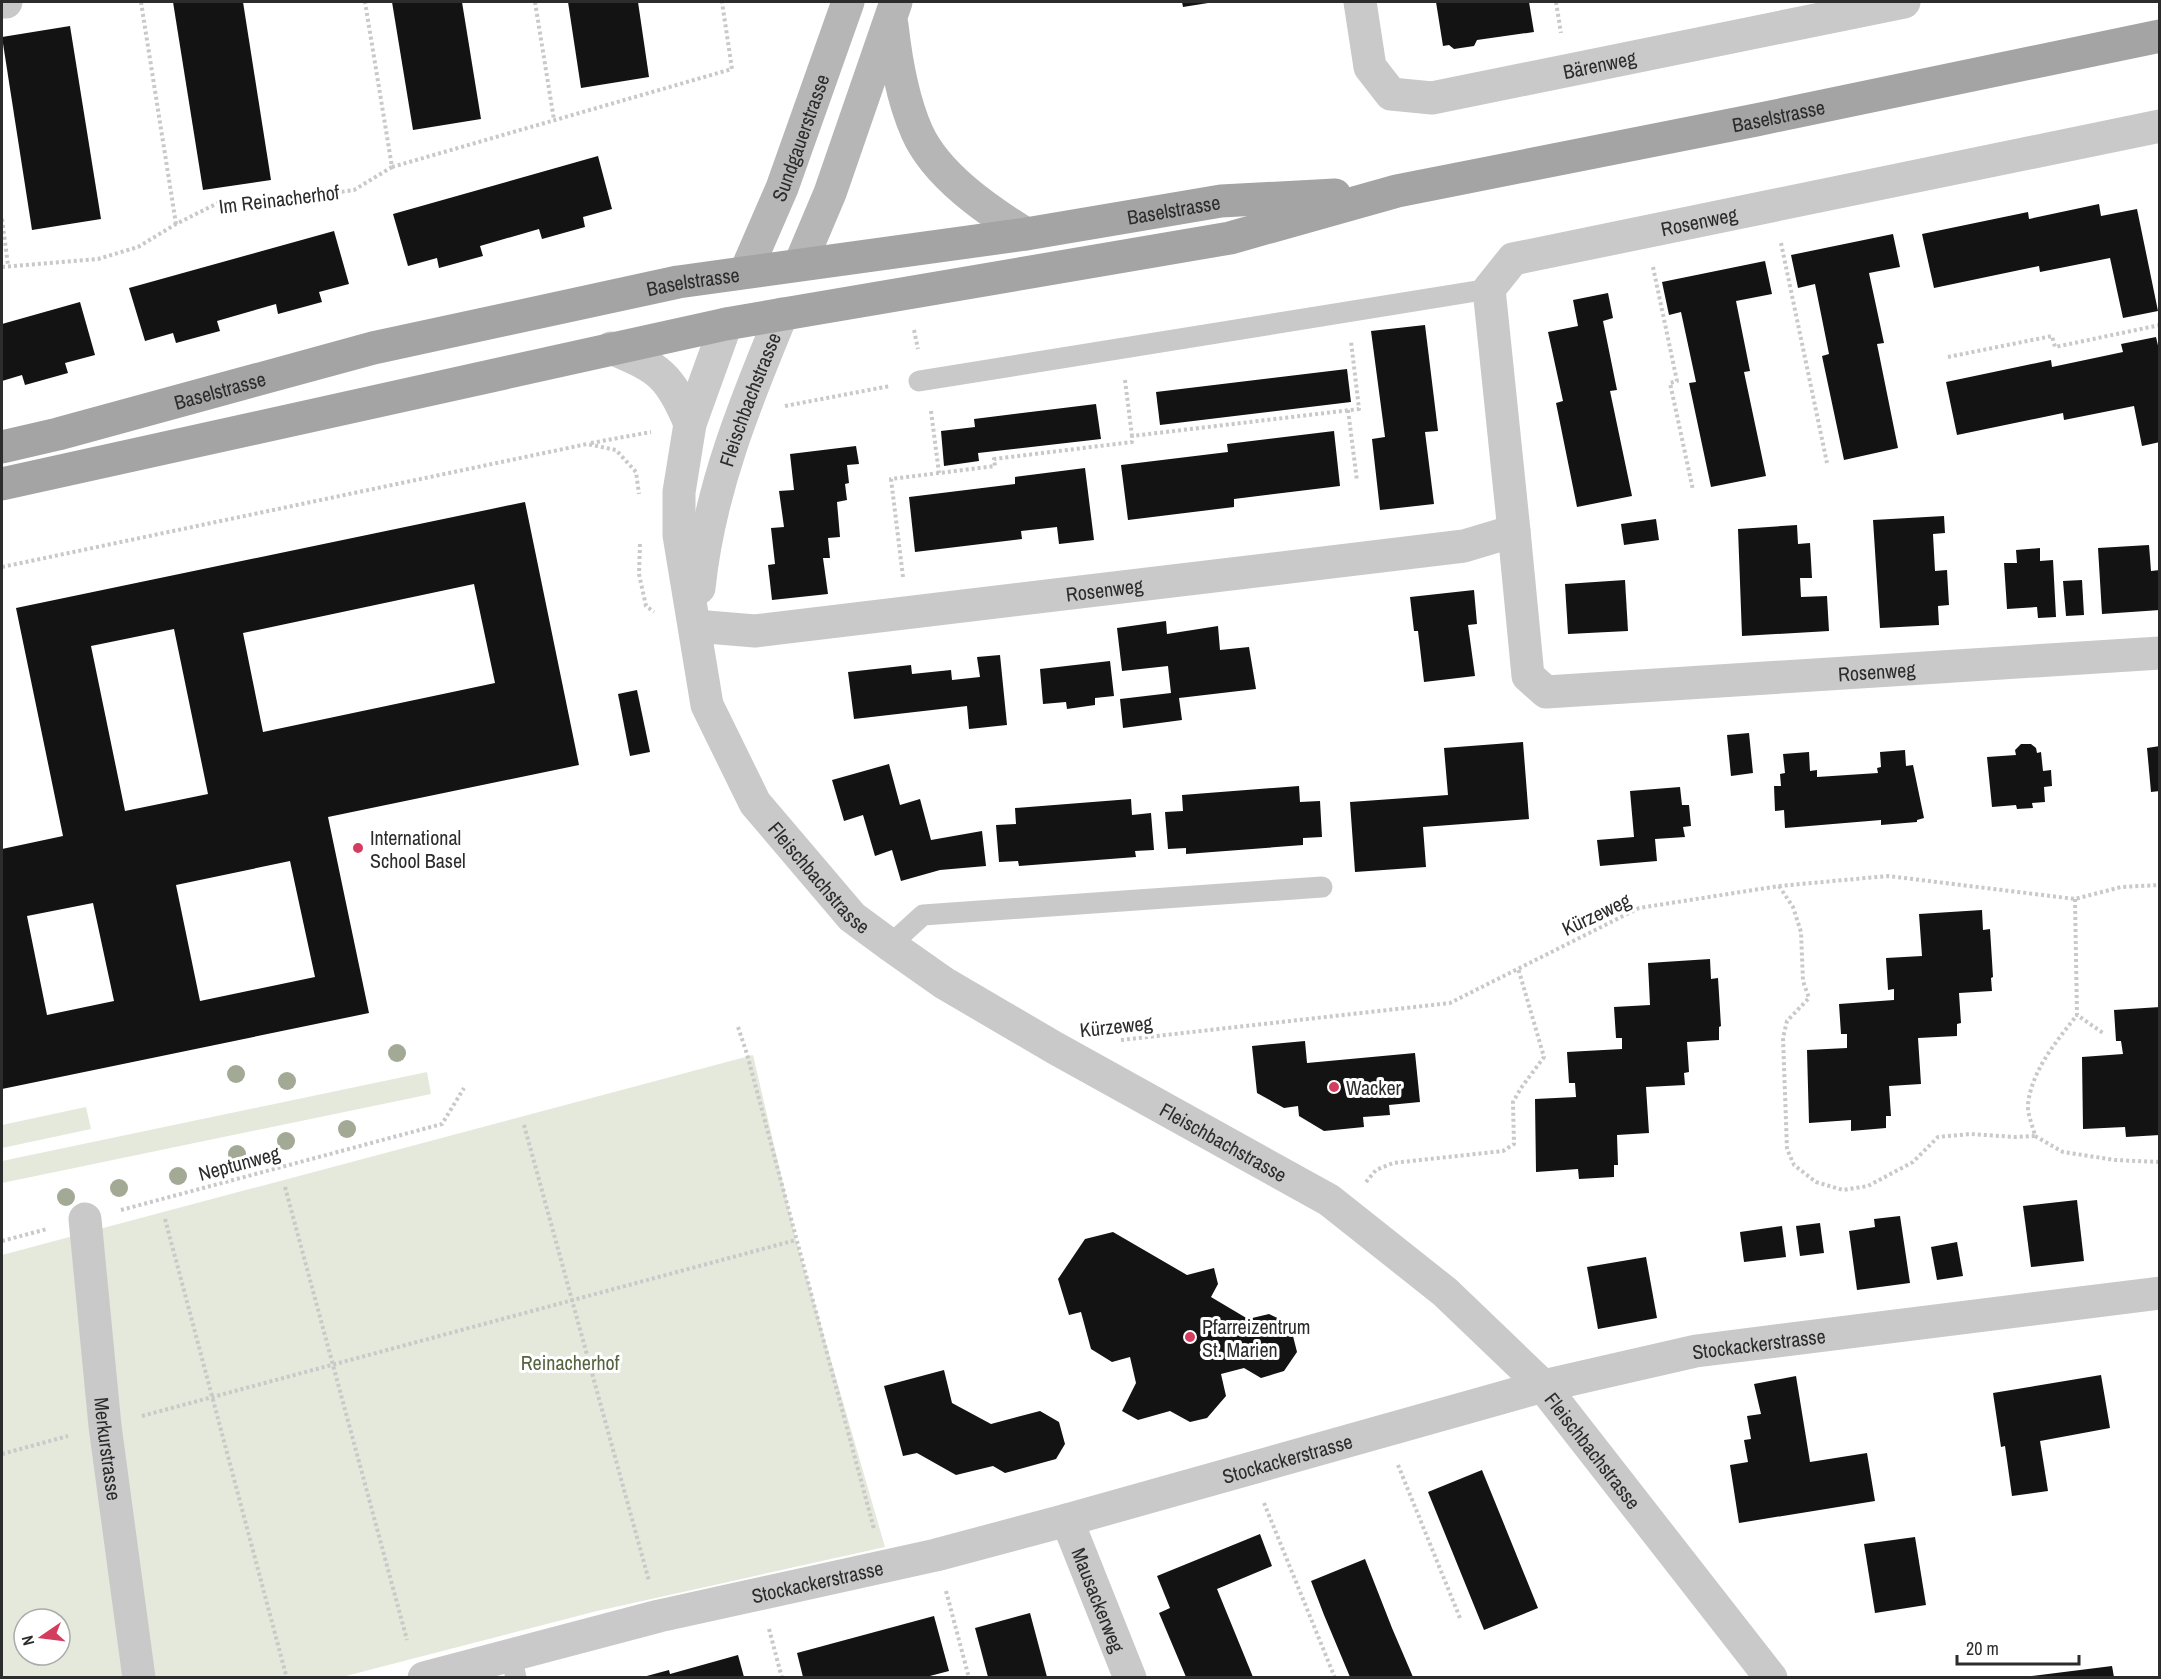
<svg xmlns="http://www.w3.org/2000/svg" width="2161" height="1679" font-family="'Archivo Narrow',sans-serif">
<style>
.green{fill:#e4e9db;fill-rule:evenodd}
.building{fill:#131313;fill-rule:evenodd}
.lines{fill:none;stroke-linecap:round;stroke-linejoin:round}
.path{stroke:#c9c9c9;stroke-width:4;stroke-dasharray:3 3;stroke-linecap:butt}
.lane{stroke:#c9c9c9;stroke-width:21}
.street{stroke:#c9c9c9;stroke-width:33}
.secondary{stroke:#b6b6b6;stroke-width:33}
.primary{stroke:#a4a4a4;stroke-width:33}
.tree{fill:#a2a995}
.poi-dot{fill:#d43d5d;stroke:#fff;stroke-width:2}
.labels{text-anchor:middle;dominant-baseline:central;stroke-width:6;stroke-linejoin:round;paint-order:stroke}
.street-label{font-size:20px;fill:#2c2c2c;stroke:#fff}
.poi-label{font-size:20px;fill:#2c2c2c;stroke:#fff;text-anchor:start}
.park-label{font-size:20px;fill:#55633e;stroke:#fff}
</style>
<rect width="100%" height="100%" fill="#fff"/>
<!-- green -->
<g class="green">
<path d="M753,1055L796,1240L885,1547L597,1611L342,1677L2,1678V1255ZM24,1619H60V1655H24Z"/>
<path d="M427,1072L431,1094L2,1183V1161Z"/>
<path d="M86,1107L91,1129L2,1148V1125Z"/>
</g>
<!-- building -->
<g class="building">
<path d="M173,2H243L271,180L203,190Z"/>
<path d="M392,2H462L481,119L413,130Z"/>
<path d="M568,2H638L649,77L581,88Z"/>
<path d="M1182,2H1208V3L1183,7Z"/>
<path d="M1436,2H1529L1534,32L1477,40L1474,46L1454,49L1449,45L1443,46Z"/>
<path d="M70,26L101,219L32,230L2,37Z"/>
<path d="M598,156L612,209L583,217L585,227L542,239L539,229L480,246L483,256L439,268L437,258L408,266L393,214Z"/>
<path d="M2099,204L2101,216L2137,209L2158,311L2123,318L2110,258L2040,272L2039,266L1934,288L1922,234L2028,212L2029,219Z"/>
<path d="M334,231L349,284L319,292L322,302L278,314L276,304L217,321L220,331L176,343L173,333L145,341L129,288Z"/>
<path d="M1893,234L1900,267L1869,273L1884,343L1877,344L1898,448L1844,460L1822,356L1829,354L1815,284L1798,288L1791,255Z"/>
<path d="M1765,261L1772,294L1736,301L1750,371L1744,372L1766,476L1711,487L1689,383L1696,382L1681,312L1669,315L1662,282Z"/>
<path d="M1608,293L1613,318L1603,321L1617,390L1610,391L1632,496L1577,507L1556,403L1563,401L1548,332L1578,326L1573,300Z"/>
<path d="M80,302L95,355L65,363L68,373L25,385L22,375L2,381V324Z"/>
<path d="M1425,325L1438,431L1425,432L1434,504L1380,510L1372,439L1385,437L1371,331Z"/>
<path d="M2156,337L2160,354V442L2142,446L2134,406L2064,420L2063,413L1957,435L1946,382L2051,360L2052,367L2123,352L2121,344Z"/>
<path d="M1347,369L1351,402L1160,425L1156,392Z"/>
<path d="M1096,404L1101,439L978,453L979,461L944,466L941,431L975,427L974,419Z"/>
<path d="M1334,431L1340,486L1234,499V507L1128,520L1121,465L1228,452L1227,444Z"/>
<path d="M856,446L859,464L847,465L849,483L845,484L847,500L837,502L840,537L828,538L830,558H823L828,594L772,600L768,565L775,564L771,528L784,527L779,491L794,490L790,454Z"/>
<path d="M1085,468L1094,540L1059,544L1057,527L1021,531L1022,539L915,552L909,497L1015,484V477Z"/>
<path d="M525,502L579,765L328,817L369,1013L2,1089V849L63,836L16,608ZM474,584L495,683L263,732L243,633ZM174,629L208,794L125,811L91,646ZM290,861L315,977L200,1001L176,885ZM93,903L114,1001L47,1015L27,916Z"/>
<path d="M1944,516L1945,533L1933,534L1935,571L1947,570L1948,588L1949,605L1938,606L1939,625L1880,628L1873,520Z"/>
<path d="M1656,519L1659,540L1624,545L1621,524Z"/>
<path d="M1797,525L1798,544L1810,543L1811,560L1812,578H1800L1801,597L1827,596L1829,631L1742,636L1738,529Z"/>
<path d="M2149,545L2151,571L2160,570V610L2102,614L2098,548Z"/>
<path d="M2040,548V561L2053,560L2056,617L2038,618L2037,607L2007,609L2004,563H2017L2016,550Z"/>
<path d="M1625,580L1628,631L1568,634L1565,584Z"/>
<path d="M2082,580L2084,615L2066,616L2063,581Z"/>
<path d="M1474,590L1477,624L1468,625L1475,676L1424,682L1418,631H1414L1410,597Z"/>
<path d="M1166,621L1167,634L1218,626L1220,650L1249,647L1256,689L1179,698L1182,720L1123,728L1120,699L1171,693L1168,666L1122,671L1117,628Z"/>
<path d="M1000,655L1007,725L969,729L967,706L854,719L848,672L911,665L912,674L951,670L952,680L980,677L977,657Z"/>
<path d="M1110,661L1114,696L1095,698V705L1067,709L1066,702L1043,704L1040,669Z"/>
<path d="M637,690L650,752L630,756L618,694Z"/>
<path d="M1749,733L1753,773L1731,776L1727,735Z"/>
<path d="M1523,742L1529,819L1423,827L1426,867L1355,872L1350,802L1448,795L1444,748Z"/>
<path d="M2021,744H2031L2036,748L2037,753L2041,752L2043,771L2051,770L2052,786L2044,787L2045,802L2032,803L2033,808L2017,809L2016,805L1992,807L1987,757L2016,755L2015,750Z"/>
<path d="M2160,746V791L2151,792L2147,748Z"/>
<path d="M1905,750L1906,766L1913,765L1924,818L1917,820V822L1881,825V820L1785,828L1784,810L1775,811L1774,786H1781L1780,774L1785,773L1783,754L1809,752L1810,771L1817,770V777L1878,773L1877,768L1881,767L1880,752Z"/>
<path d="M889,764L900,805L920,799L931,840L982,831L986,866L940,870L901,881L892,850L875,856L863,815L844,821L832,780Z"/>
<path d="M1299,786L1300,802L1320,801L1322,837L1303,838V845L1186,854V848L1168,849L1165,812L1183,811L1182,795Z"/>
<path d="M1680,787L1682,805H1689L1691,826L1683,827L1685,837L1655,839L1657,861L1600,866L1597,840L1634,837L1630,791Z"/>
<path d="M1131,799L1132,815L1151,813L1154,850L1135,851L1136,857L1019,866L1018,861L999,862L996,825L1016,824L1015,808Z"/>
<path d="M1982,910L1983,930L1990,929L1993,977L1991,978L1992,991L1959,993L1961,1023L1957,1024V1036L1918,1038L1921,1084L1889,1086L1891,1116H1886V1128L1851,1131V1120L1809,1123L1807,1050L1847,1048V1034H1841L1839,1004L1894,1000V989L1888,990L1886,958L1922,956L1919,914Z"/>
<path d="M1710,959L1711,979L1718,978L1721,1026L1719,1027V1040L1687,1042L1689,1072L1684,1073L1685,1085L1646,1087L1649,1133L1617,1135L1618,1165H1614V1177L1579,1179L1578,1169L1536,1172L1535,1099L1576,1097L1575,1083H1569L1567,1052L1622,1049V1038H1616L1614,1007L1650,1005L1648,963Z"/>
<path d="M2160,1007V1135L2126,1137L2125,1127L2083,1129L2082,1057L2123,1054L2121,1041H2116L2114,1010Z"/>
<path d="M1305,1041L1307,1063L1415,1053L1420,1102L1389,1105L1390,1115L1363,1117L1364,1127L1324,1131L1299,1116L1298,1106L1284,1108L1257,1093L1252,1046Z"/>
<path d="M2077,1200L2084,1261L2031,1267L2023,1206Z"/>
<path d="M1900,1216L1910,1283L1857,1290L1849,1231L1875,1227L1874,1219Z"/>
<path d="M1820,1223L1824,1253L1800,1256L1796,1226Z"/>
<path d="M1782,1226L1786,1257L1744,1262L1740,1232Z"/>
<path d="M1113,1232L1187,1275L1214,1268L1218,1284L1211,1297L1248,1319L1269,1314L1290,1324L1297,1352L1284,1371L1261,1378L1244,1368L1221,1374L1226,1396L1207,1418L1190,1422L1170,1411L1138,1420L1122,1411L1136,1383L1130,1357L1112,1362L1091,1349L1081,1312L1069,1315L1058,1279L1085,1239Z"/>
<path d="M1957,1242L1963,1276L1937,1280L1931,1247Z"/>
<path d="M1646,1257L1657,1318L1598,1329L1587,1267Z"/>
<path d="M944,1370L952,1403L991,1424L1040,1411L1059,1422L1065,1444L1056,1459L1005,1473L993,1466L956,1475L917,1453L903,1456L884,1386Z"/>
<path d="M2101,1375L2110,1428L2040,1441L2048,1491L2012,1496L2005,1446L2001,1447L1993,1393Z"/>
<path d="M1796,1376L1810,1462L1867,1453L1875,1501L1739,1523L1730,1465L1748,1462L1744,1440L1751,1439L1747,1416L1761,1414L1754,1384Z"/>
<path d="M1482,1470L1538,1608L1484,1630L1428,1492Z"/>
<path d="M1260,1534L1272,1566L1217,1589L1253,1677H1186L1159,1613L1170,1608L1157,1576Z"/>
<path d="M1915,1537L1926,1605L1875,1613L1864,1544Z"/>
<path d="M1365,1559L1392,1628L1413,1677H1350L1324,1615L1311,1581Z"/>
<path d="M1030,1613L1047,1677H988L975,1628Z"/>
<path d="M934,1616L949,1671L926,1677H803L797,1653Z"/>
<path d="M738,1655L744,1677H643L669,1670L670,1674Z"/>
<path d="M2112,1666L2114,1677H2031V1676Z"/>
</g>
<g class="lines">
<!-- path -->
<g class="path">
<path d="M141,2L176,224"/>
<path d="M535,2L554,120"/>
<path d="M1556,2L1561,33"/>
<path d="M392,167L732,69L722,2"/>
<path d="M2,219L8,265"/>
<path d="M1781,243L1827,463"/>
<path d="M2,267L98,259L138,247L176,224L220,202L279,201L354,190L392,167L365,2"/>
<path d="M1653,267L1677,381L1670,383L1693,490"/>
<path d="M914,330L918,349"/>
<path d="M1948,357L2052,336L2055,347L2160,325"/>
<path d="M1125,380L1132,436"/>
<path d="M785,406L890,386"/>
<path d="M1348,410L1357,481"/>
<path d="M931,411L939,473"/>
<path d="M591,443L651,432"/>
<path d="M640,544L639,574L646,606L654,612"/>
<path d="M2,567L587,444L616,450L636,472L639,494"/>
<path d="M903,577L891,479L995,466L994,459L1132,442V436L1359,409L1351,341"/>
<path d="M1779,886L1793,907L1801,932L1803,981L1809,998L1787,1021L1783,1038L1787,1149L1794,1165L1816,1182L1843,1190L1868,1186L1913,1162L1938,1137L1970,1134L2015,1137L2035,1136C2033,1126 2027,1114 2028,1104C2032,1070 2056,1042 2077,1015"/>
<path d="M2075,899L2077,1015L2103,1033"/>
<path d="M738,1027L747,1054L874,1529"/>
<path d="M1121,1040L1450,1003L1639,908L1779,886L1888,876L2075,899L2121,887L2160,885"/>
<path d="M524,1125L649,1581"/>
<path d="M2035,1136L2063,1152L2115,1160L2160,1162"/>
<path d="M1366,1182L1376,1170L1393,1163L1503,1151L1514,1144L1513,1102L1521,1088L1544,1057L1518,968"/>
<path d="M285,1187L407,1640"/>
<path d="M121,1210L442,1124L464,1088"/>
<path d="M165,1219L286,1675"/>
<path d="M2,1241L47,1229"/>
<path d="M142,1416L796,1240"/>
<path d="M2,1454L68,1436"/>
<path d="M1398,1465L1460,1618"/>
<path d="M1264,1503L1335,1678"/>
<path d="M946,1591L969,1678"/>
<path d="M769,1629L782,1678"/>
</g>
<!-- lane -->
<g class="lane">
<path d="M919,381L1489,289"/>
<path d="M890,945L923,915L1322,887"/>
<path d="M511,1655L516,1678"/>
</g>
<!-- street -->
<g class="street">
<path d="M2,2H6"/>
<path id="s1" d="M1360,2L1370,67L1391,94L1432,98L1904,2"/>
<path id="s2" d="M726,324L690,424L679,492V535L707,705L755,803L852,917L890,945L944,983L1055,1048L1329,1200L1445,1292L1543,1386L1771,1678"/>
<path d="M611,348C659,368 670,375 690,424"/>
<path id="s3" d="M1514,531L1528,676L1546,692L2160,653"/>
<path id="s4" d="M699,588C709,491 745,403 782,314"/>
<path id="s5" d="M695,626L755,631L1464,546L1514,531L1489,289L1513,259L2160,126"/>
<path id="s6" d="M85,1219L105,1426L139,1678"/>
<path id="s7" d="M1067,1520L1130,1678"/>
<path id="s8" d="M424,1678L659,1616L936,1555L1067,1520L1543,1386L1696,1351L2160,1293"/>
</g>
<!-- secondary -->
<g class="secondary">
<path d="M892,25C896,61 902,98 917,132C936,175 987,210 1026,234"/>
<path d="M800,264L830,193L896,2"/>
<path id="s9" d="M746,271L782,188L848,2"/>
</g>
<!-- primary -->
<g class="primary">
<path id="s10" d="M2,447L58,434L373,348L678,282L1026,234L1221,201L1335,195"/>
<path id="s11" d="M2,484L726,324L1230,238L1397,191L1756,120L2160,36"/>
</g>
</g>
<!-- trees -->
<g class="tree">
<circle cx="397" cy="1053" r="9"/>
<circle cx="236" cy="1074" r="9"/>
<circle cx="287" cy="1081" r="9"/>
<circle cx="347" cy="1129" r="9"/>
<circle cx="286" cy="1141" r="9"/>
<circle cx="237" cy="1154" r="9"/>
<circle cx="178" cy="1176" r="9"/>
<circle cx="119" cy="1188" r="9"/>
<circle cx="66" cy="1197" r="9"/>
</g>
<!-- markers -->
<g class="poi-dot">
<circle cx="358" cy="848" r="6"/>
<circle cx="1334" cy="1087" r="6"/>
<circle cx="1190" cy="1337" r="6"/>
</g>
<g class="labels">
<!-- street labels -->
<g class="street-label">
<text stroke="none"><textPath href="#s1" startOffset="312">Bärenweg</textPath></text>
<text stroke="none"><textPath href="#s11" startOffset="1815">Baselstrasse</textPath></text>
<text stroke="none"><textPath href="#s9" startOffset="144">Sundgauerstrasse</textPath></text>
<text transform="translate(279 199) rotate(-7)">Im Reinacherhof</text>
<text stroke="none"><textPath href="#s10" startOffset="1197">Baselstrasse</textPath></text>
<text stroke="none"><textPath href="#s5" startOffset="1298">Rosenweg</textPath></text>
<text stroke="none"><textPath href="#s10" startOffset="711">Baselstrasse</textPath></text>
<text stroke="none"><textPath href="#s10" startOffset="225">Baselstrasse</textPath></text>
<text stroke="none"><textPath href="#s4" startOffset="196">Fleischbachstrasse</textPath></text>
<text stroke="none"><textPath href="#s5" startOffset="412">Rosenweg</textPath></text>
<text stroke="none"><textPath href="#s3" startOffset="501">Rosenweg</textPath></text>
<text stroke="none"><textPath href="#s2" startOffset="598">Fleischbachstrasse</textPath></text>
<text transform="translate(1596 914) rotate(-25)">Kürzeweg</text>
<text transform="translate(1116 1026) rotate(-6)">Kürzeweg</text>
<text stroke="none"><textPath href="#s2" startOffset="1084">Fleischbachstrasse</textPath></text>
<text transform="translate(239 1163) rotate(-15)">Neptunweg</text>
<text stroke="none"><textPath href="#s8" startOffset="1377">Stockackerstrasse</textPath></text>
<text stroke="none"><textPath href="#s6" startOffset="231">Merkurstrasse</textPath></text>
<text stroke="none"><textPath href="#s2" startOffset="1570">Fleischbachstrasse</textPath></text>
<text stroke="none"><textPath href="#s8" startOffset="891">Stockackerstrasse</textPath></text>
<text stroke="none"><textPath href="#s8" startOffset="405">Stockackerstrasse</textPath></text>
<text stroke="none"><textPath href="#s7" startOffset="86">Mausackerweg</textPath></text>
</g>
<!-- poi labels -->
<g class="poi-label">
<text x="370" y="837">International<tspan x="370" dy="23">School Basel</tspan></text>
<text x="1346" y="1087">Wacker</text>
<text x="1202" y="1326">Pfarreizentrum<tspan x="1202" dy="23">St. Marien</tspan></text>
</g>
<!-- park labels -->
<g class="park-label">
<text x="570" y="1362">Reinacherhof</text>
</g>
</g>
<!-- border -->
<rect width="2161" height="1679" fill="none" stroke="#2c2c2c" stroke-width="6"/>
<!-- north arrow -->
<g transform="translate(42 1637) rotate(256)"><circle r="28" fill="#ffffff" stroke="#ababab" stroke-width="1.5"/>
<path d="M0-4.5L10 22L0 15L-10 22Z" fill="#d43d5d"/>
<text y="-9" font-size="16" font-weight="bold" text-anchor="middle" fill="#2c2c2c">N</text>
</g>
<!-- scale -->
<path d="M1957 1655v9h122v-9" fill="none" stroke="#2c2c2c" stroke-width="3"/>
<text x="1966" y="1655" font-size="18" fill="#2c2c2c" stroke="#ffffff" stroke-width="4.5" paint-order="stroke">20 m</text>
</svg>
